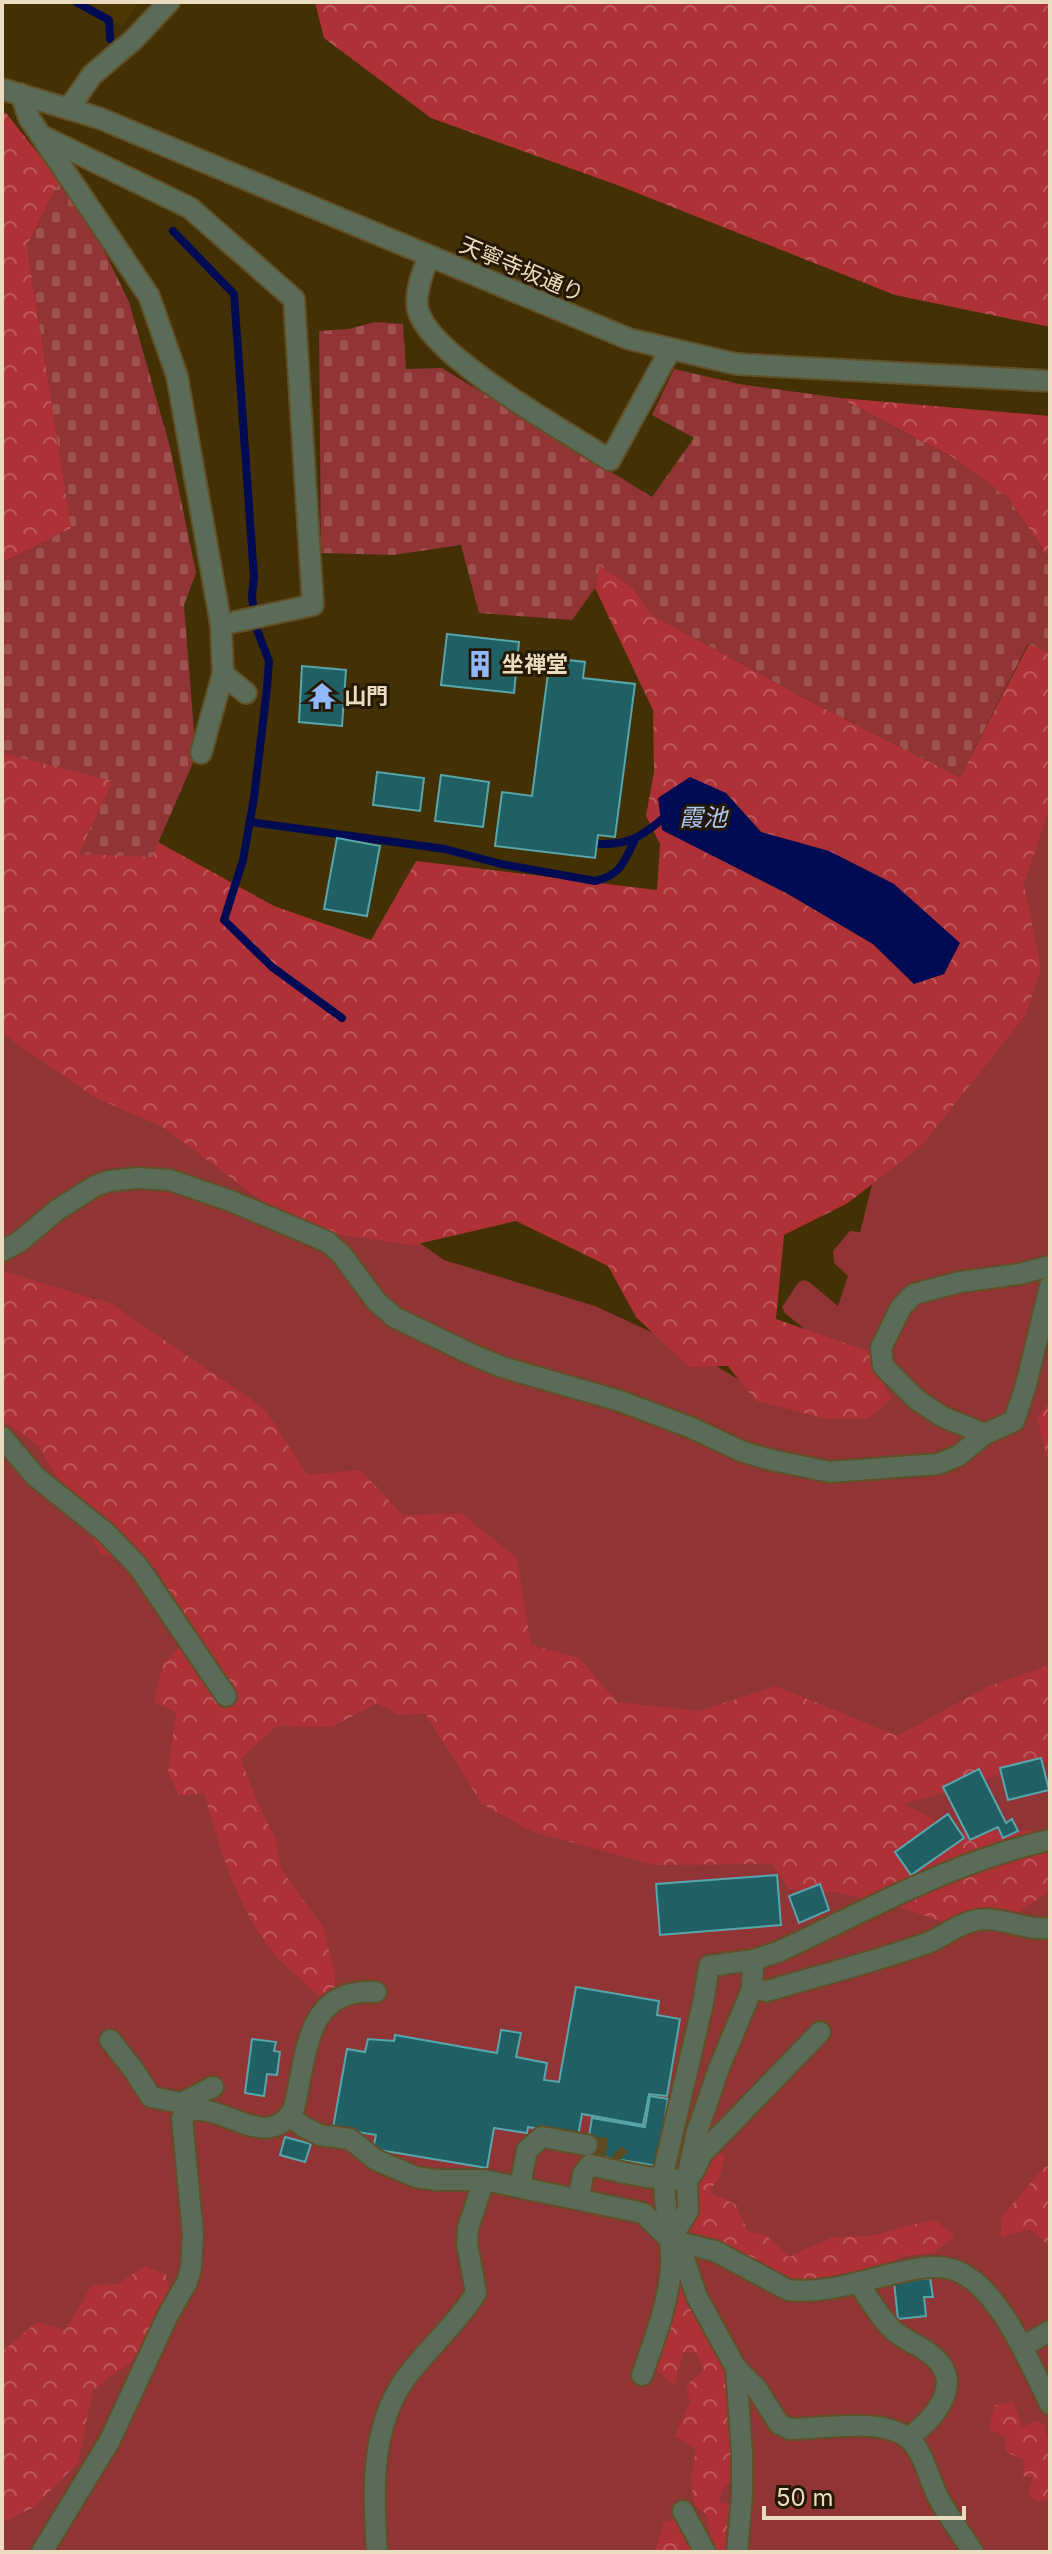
<svg xmlns="http://www.w3.org/2000/svg" width="1052" height="2554" font-family="Inter,'Noto Sans JP',sans-serif">
<style>
.built{fill:#4c3601}
.green{fill:#903436}
.forest{fill:url(#forest-crowns);fill-rule:evenodd}
.cemetery{fill:url(#cemetery-stones)}
.water{fill:#000b53}
.lines{fill:none;stroke-linecap:round;stroke-linejoin:round}
.stream{stroke:#000b53;stroke-width:8}
.building{fill:#205f63;stroke:#57a6ac;stroke-width:2}
.minor-tunnel{stroke:#5c4a20;stroke-width:20;stroke-dasharray:20 10;stroke-linecap:butt}
.minor-casing{stroke:#614f26;stroke-width:24}
.minor{stroke:#5a6b58;stroke-width:20}
.labels{text-anchor:middle;dominant-baseline:central;stroke-width:6;stroke-linejoin:round;paint-order:stroke}
.street-label{font-size:22px;fill:#eadbc1;stroke:#241904}
.poi-label{font-size:22px;font-weight:bold;fill:#eadbc1;stroke:#241904;text-anchor:start}
.water-label{font-size:24px;font-style:italic;fill:#acc8f9;stroke:#241904}
</style>
<defs>
<pattern id="forest-crowns" width="20" height="18" patternUnits="userSpaceOnUse" patternTransform="scale(2)"><rect width="20" height="18" fill="#ae3138"/><path d="M2 6a3 3 0 1 1 6 0M12 15a3 3 0 1 1 6 0" fill="none" stroke="#bd585c"/></pattern>
<pattern id="cemetery-stones" width="16" height="16" patternUnits="userSpaceOnUse" patternTransform="scale(2)"><rect width="16" height="16" fill="#903436"/><path d="M2 7V4a2 2 0 0 1 4 0v3zM10 15v-3a2 2 0 0 1 4 0v3z" fill="#a05151"/></pattern>
</defs>
<rect width="100%" height="100%" fill="#433004"/>
<!-- built -->
<path class="built" d="M76,2H139L123,26Z"/>
<!-- green -->
<path class="green" d="M1050,696V2552H2V960L340,1187L444,1260L595,1306L688,1349L758,1391L820,1342L785,1313L782,1307L798,1283L803,1280L809,1282L838,1306L848,1276L834,1263L833,1251L850,1231L860,1232L883,1142Z"/>
<!-- forest -->
<g class="forest">
<path d="M315,2H1050V327L895,295L617,185L431,118L324,38Z"/>
<path d="M2,112L6,113L60,181L27,246L72,528L2,563Z"/>
<path d="M840,398L1050,416V560L1008,498L952,457Z"/>
<path d="M600,565L633,587L651,614L804,698L960,777L1029,644L1050,653V807L1024,884L1041,968L1025,1016L922,1145L848,1203L784,1235L776,1319L867,1351L891,1399L868,1419H827L756,1401L728,1366L689,1367L636,1317L608,1266L516,1221L413,1245L300,1229L163,1127L94,1097L2,1033V632L102,704L125,824L274,906L371,940L416,861L657,890L660,844L646,816L654,772L653,710L595,588ZM726,793L761,832L914,984L873,944L788,894L663,830Z"/>
<path d="M2,1271L112,1304L265,1409L307,1475L360,1470L403,1515L461,1513L517,1558L531,1645L579,1658L617,1702L699,1711L776,1686L897,1736L989,1686L1050,1665V1760L904,1804L957,1832L1050,1830V1891L1018,1913L956,1926L898,1907L836,1892L789,1889L772,1864L654,1865L531,1831L482,1804L425,1713L399,1715L377,1703L332,1727L277,1726L241,1759L257,1802L275,1837L281,1869L323,1927L335,1975V1992L319,1996C306,1983 290,1971 278,1958C238,1913 220,1849 204,1793L179,1796L168,1772L176,1712L154,1702L163,1664L186,1641L158,1569L101,1554L38,1445L2,1420Z"/>
<path d="M1050,1401V1469L1037,1418Z"/>
<path d="M716,2149L725,2157L719,2178L709,2192L735,2204L748,2231L767,2236L789,2257L833,2237L873,2236L905,2226L936,2220L955,2237L933,2253L904,2256L881,2267L841,2277L804,2282L734,2257L687,2229L705,2157Z"/>
<path d="M1050,2166V2247L1030,2229L1001,2237V2218L1044,2167Z"/>
<path d="M145,2266L166,2275L171,2301L144,2352L93,2390L78,2463L34,2507L2,2523V2352L37,2322L65,2330L92,2285L118,2284Z"/>
<path d="M685,2278L707,2327L708,2342L725,2357L737,2413L730,2428L739,2435L740,2450L730,2465L738,2477L722,2489L719,2502L736,2506L734,2521L725,2533L729,2543L723,2552L712,2546L707,2515L694,2504L691,2477L696,2449L675,2436L690,2402L686,2386L704,2370L695,2352H684L674,2386L655,2368L671,2279Z"/>
<path d="M1013,2402L1022,2427L1036,2421L1044,2424L1047,2438L1050,2440V2499L1038,2502L1028,2493L1033,2478L1023,2476L1024,2460L1006,2452V2437L989,2429L995,2405Z"/>
<path d="M681,2520L697,2552H655L664,2521Z"/>
</g>
<!-- cemetery -->
<g class="cemetery">
<path d="M60,181L96,234L129,302L170,447L196,573L184,605L196,756L152,857L79,854L112,781L2,753V563L71,528L27,246Z"/>
<path d="M375,322L403,324L406,369L442,368L652,497L694,438L652,415L674,369L739,384L840,398L952,457L1008,498L1050,560V653L1028,644L960,777L804,698L651,614L633,587L600,566L595,588L572,620L479,613L461,545L393,555L321,553L319,331L349,329Z"/>
</g>
<!-- water -->
<path class="water" d="M690,777L726,793L761,832L829,851L894,884L960,943L944,974L914,984L873,944L788,894L662,830L658,798Z"/>
<g class="lines">
<!-- stream -->
<g class="stream">
<path d="M76,2L109,20L110,39"/>
<path d="M173,231L234,294L254,577L252,597L257,630L269,661L267,688L254,798L243,860L224,920L272,967L342,1018"/>
<path d="M250,822L445,849L501,864L595,881C621,875 623,863 634,842"/>
<path d="M597,844C626,845 639,839 661,820"/>
</g>
</g>
<!-- building -->
<g class="building">
<path d="M447,634L519,642L514,693L441,685Z"/>
<path d="M550,658L585,662L583,678L635,684L615,837L598,835L595,858L495,846L502,792L532,796Z"/>
<path d="M302,666L346,670L342,726L299,722Z"/>
<path d="M377,772L424,778L420,811L373,805Z"/>
<path d="M441,775L489,782L483,827L435,821Z"/>
<path d="M337,838L380,846L367,916L324,909Z"/>
<path d="M1041,1758L1049,1790L1008,1800L1000,1768Z"/>
<path d="M979,1769L1006,1823L1012,1819L1018,1831L1003,1838L998,1827L970,1840L943,1787Z"/>
<path d="M948,1814L964,1838L911,1875L895,1852Z"/>
<path d="M777,1875L781,1925L660,1935L656,1884Z"/>
<path d="M820,1884L829,1910L799,1923L789,1896Z"/>
<path d="M576,1987L659,2001L657,2015L680,2019L667,2096L649,2094L643,2125L582,2114L578,2136L528,2127L527,2133L494,2128L487,2168L373,2149L376,2135L333,2128L347,2049L365,2052L368,2039L394,2041L395,2035L497,2053L501,2030L521,2033L516,2057L547,2063L544,2080L559,2082Z"/>
<path d="M252,2039L276,2042L274,2051L280,2052L277,2075L267,2074L264,2096L245,2093Z"/>
<path d="M650,2096L668,2099L657,2166L586,2154L592,2118L645,2127Z"/>
<path d="M285,2137L311,2144L305,2162L280,2155Z"/>
<path d="M930,2278L933,2297H924L926,2316L898,2319L894,2282Z"/>
</g>
<g class="lines">
<!-- minor-tunnel -->
<path class="minor-tunnel" d="M587,2145L611,2149L621,2159"/>
<!-- minor casing -->
<g class="minor-casing">
<g id="minor">
<path d="M2,89L99,118L629,339L736,364L1050,381"/>
<path d="M21,94L29,118L149,296L177,376L221,625L223,674L201,753"/>
<path d="M69,108L92,75L133,40L169,2"/>
<path d="M42,136L190,208L294,299L313,605L221,625"/>
<path d="M429,256C423,271 414,294 418,310C429,356 568,433 610,460L670,350"/>
<path d="M223,674L246,693"/>
<path d="M2,1251L19,1242L57,1210L95,1186L109,1181L137,1178L170,1180L231,1201L328,1242L342,1255L376,1301L394,1317L473,1355L502,1367L620,1401L692,1428L741,1451L767,1459L830,1472L938,1464L958,1456L985,1434L1014,1421L1026,1385L1050,1286"/>
<path d="M985,1434L943,1417L917,1400L883,1366L881,1348L901,1307L914,1294L960,1282L1020,1274L1050,1266"/>
<path d="M2,1437L35,1476L105,1532L138,1566L226,1696"/>
<path d="M753,1960L752,1989L767,1991C820,1975 875,1962 927,1943C944,1937 958,1923 977,1920C1002,1916 1025,1931 1050,1928"/>
<path d="M110,2040L133,2069L151,2097L182,2103L213,2087"/>
<path d="M289,2116L304,2127L320,2135L350,2139L376,2160L416,2177L436,2180H484L643,2213L670,2240L685,2262L697,2297L736,2368L742,2453V2495L737,2552"/>
<path d="M520,2187L527,2150L542,2137L587,2145"/>
<path d="M579,2199L583,2174L590,2165C608,2169 678,2187 690,2176C696,2171 698,2161 702,2154L820,2032"/>
<path d="M670,2240L715,2251L788,2290C825,2294 860,2281 896,2273C913,2269 934,2264 951,2269C997,2281 1030,2364 1050,2404"/>
<path d="M670,2240L688,2211L687,2179L696,2135L719,2068L752,1989"/>
<path d="M859,2284C869,2298 879,2317 892,2329C903,2340 917,2344 929,2353C968,2381 935,2418 908,2438"/>
<path d="M1023,2346L1050,2331"/>
<path d="M736,2368L757,2389L779,2424L790,2429C821,2429 878,2418 905,2436C924,2448 929,2482 940,2501C950,2518 962,2535 973,2552"/>
<path d="M642,2375C654,2341 668,2305 671,2268C673,2235 662,2203 664,2170L703,2003L709,1966L753,1960L778,1952C868,1910 953,1861 1050,1840"/>
<path d="M683,2511L705,2552"/>
<path d="M42,2552L110,2440L168,2315L187,2282L191,2268L193,2234L182,2118L189,2111C224,2102 268,2155 294,2108C307,2057 304,1987 376,1992"/>
<path d="M377,2552C373,2495 370,2428 405,2379C427,2349 456,2325 476,2293L467,2243L468,2228L484,2180"/>
</g>
</g>
<!-- minor -->
<use href="#minor" class="minor"/>
</g>
<!-- icons -->
<defs>
<g id="building-bare" transform="scale(2.16)"><path d="M-4-6H4V6H1V3H-1V6H-4ZM-2.5-4.3h1.7v1.8h-1.7ZM.8-4.3h1.7v1.8H.8ZM-2.5-1h1.7V.8h-1.7ZM.8-1h1.7V.8H.8Z" fill="#91b8fd" stroke="#241904" stroke-width="2.5" paint-order="stroke"/></g>
<g id="temple-bare" transform="scale(2.16)"><path d="M0-6L5-2H3V0L6.5 2.5H4V6H1.5V3h-3V6H-4V2.5H-6.5L-3 0V-2H-5Z" fill="#91b8fd" stroke="#241904" stroke-width="2.5" paint-order="stroke"/></g>
</defs>
<g fill-rule="evenodd">
<use href="#building-bare" x="480" y="664"/>
<use href="#temple-bare" x="322" y="696"/>
</g>
<g class="labels">
<!-- street labels -->
<g class="street-label">
<text transform="translate(522 269) rotate(23)">天寧寺坂通り</text>
</g>
<!-- poi labels -->
<g class="poi-label">
<text x="502" y="664">坐禅堂</text>
<text x="344" y="696">山門</text>
</g>
<!-- water labels -->
<g class="water-label">
<text x="703" y="817">霞池</text>
</g>
</g>
<!-- border -->
<rect width="1052" height="2554" fill="none" stroke="#eadbc1" stroke-width="8"/>
<!-- scale -->
<path d="M764 2506v12h200v-12" fill="none" stroke="#eadbc1" stroke-width="4"/>
<text x="776" y="2506" font-size="24" fill="#eadbc1" stroke="#241904" stroke-width="6" paint-order="stroke">50 m</text>
</svg>
